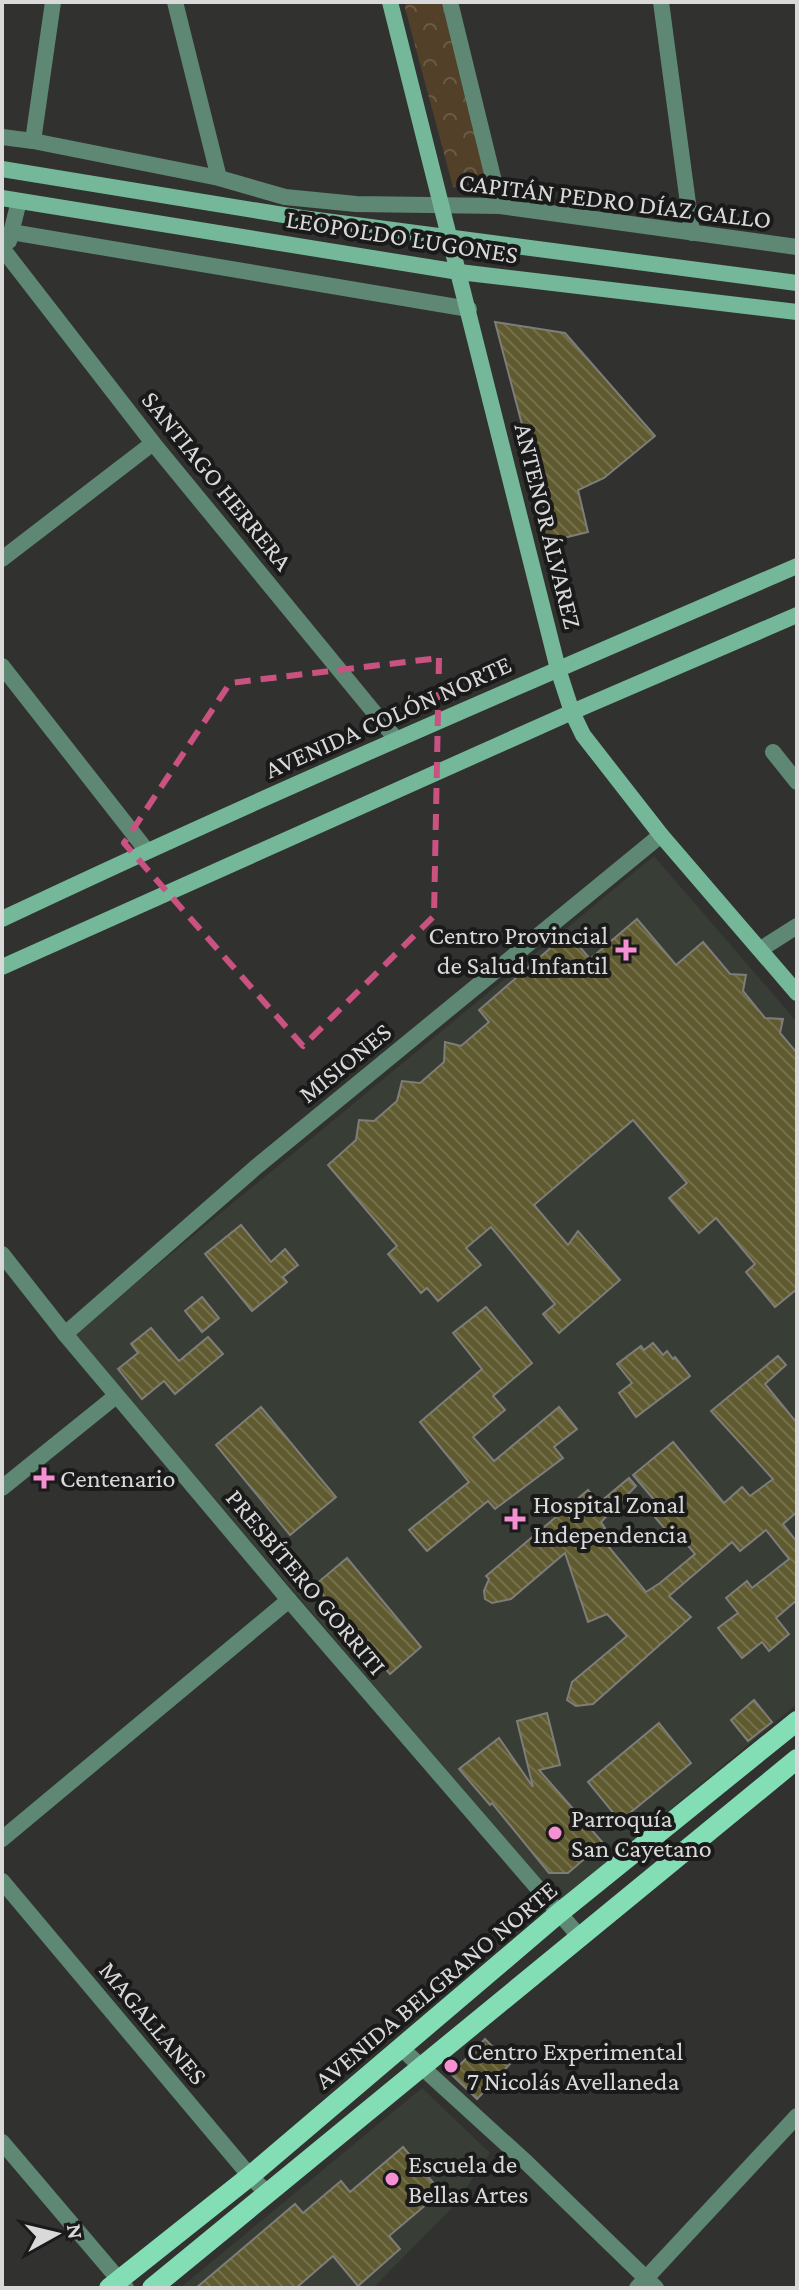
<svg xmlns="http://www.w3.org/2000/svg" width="799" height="2290" font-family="'Crimson Pro',serif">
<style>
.built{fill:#383d35}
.forest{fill:url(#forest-crowns)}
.building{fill:url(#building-back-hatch);stroke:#7e7d7a;stroke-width:2}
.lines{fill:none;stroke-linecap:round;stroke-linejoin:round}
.street{stroke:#5e8874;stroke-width:16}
.secondary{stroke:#74b899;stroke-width:16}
.primary{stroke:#84deb5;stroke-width:20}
.marked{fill:none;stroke:#c95280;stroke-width:6;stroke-dasharray:16 10;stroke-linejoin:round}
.poi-dot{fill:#f591d2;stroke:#191a19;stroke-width:3}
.labels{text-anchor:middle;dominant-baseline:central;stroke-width:8;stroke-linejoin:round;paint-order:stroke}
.street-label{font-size:26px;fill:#d8d9d8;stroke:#191a19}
.poi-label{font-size:26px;fill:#d8d9d8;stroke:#191a19;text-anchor:start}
</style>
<defs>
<pattern id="forest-crowns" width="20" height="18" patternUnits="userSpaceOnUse" patternTransform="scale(2)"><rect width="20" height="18" fill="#524028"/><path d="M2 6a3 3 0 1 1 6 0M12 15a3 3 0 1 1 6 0" fill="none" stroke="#6a5b46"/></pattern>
<pattern id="building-back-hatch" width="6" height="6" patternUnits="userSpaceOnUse" patternTransform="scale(2)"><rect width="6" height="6" fill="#5f5a2f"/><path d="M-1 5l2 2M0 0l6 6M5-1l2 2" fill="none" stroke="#75714c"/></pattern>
</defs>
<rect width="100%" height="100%" fill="#313230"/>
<!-- built -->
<g class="built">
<path d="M654,856L797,1022V1704L559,1902L74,1334Z"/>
<path d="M422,2088L490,2153L455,2205L373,2288H180Z"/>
</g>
<!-- forest -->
<path class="forest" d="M406,2H444L493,193L453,187L405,8Z"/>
<!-- building -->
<g class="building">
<path d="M495,322L565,333L655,436L604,478L578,490L588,532L543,543L538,526L548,523Z"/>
<path d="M637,919L676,965L703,942L730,974L746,975L743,991L765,1018L783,1019L780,1033L797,1053V1289L775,1307L746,1272L755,1264L716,1218L699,1233L669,1198L687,1183L633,1120L534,1205L568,1245L578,1231L620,1280L559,1333L543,1314L555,1304L491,1227L466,1248L481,1265L438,1301L427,1288L421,1293L388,1254L397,1246L328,1165L356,1140L359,1120L374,1121L397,1101L402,1081L420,1083L444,1062L445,1042L461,1046L489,1022L479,1010L568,933L590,959Z"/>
<path d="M241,1225L271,1262L285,1249L298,1265L283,1277L287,1282L252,1311L205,1254Z"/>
<path d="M202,1297L219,1318L202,1332L185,1311Z"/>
<path d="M486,1307L532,1363L493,1396L505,1410L473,1437L494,1461L559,1407L577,1429L554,1447L563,1458L495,1509L488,1501L427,1551L409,1530L469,1482L420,1422L482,1369L453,1333Z"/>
<path d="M151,1328L179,1361L208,1337L223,1354L175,1394L164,1381L142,1399L118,1369L138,1353L131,1344Z"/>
<path d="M653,1343L663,1355L667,1351L673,1359L675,1357L690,1376L636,1417L619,1393L632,1383L617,1364L641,1346L644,1350Z"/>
<path d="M778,1356L786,1365L765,1384L797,1423V1512L783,1524L797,1542V1600L776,1618L789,1634L769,1651L762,1642L742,1658L718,1628L738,1613L726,1598L747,1581L752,1588L789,1559L766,1530L740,1551L732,1542L669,1596L691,1617L593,1704L576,1706L567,1700L572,1682L627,1636L607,1614L588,1622L565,1553L511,1599L492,1603L485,1599L484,1591L489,1579L486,1576L588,1490L599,1503L629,1478L636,1486L601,1522L605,1528L598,1534L646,1592L660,1583L695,1554L676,1531L671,1536L654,1516L662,1509L633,1475L673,1442L724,1503L742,1487L750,1496L773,1479L711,1411Z"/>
<path d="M261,1407L336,1497L290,1535L216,1445Z"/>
<path d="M347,1558L421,1647L390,1674L315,1585Z"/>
<path d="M754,1700L772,1722L748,1741L731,1720Z"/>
<path d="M547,1713L560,1765L539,1770L603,1843L568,1873H549L492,1803L490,1805L459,1769L499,1738L533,1787L517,1721Z"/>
<path d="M659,1723L691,1763L620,1821L588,1782Z"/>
<path d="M485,2039L510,2064L477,2099L451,2074Z"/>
<path d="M403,2147L441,2192L389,2236L400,2249L358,2286L333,2256L296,2288H196L295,2204L303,2213L341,2181L350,2192Z"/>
</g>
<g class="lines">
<!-- street -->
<g class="street">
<path d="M175,2L219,178"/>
<path d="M450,2L500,206"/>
<path d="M661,2L692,233"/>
<path d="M2,137L33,141L219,178L285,197L356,204L500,206L797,247"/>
<path d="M33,141L53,2"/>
<path d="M11,232L469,309"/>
<path d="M9,241L19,201"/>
<path d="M2,248L153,443L396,739"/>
<path d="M2,559L153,443"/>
<path d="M2,666L147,851"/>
<path d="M773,752L797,782"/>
<path d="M761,949L797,926"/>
<path d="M2,1254L65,1334L289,1600L579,1936"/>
<path d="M65,1334L256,1167L661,835"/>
<path d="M2,1488L116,1396"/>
<path d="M2,1839L289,1600"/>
<path d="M2,1881L250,2176L268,2194"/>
<path d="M402,2049L527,2163L656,2288"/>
<path d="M2,2142L126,2288"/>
<path d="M637,2288L797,2116"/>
</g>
<!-- secondary -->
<g class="secondary">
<path d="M390,2L558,669L572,712L583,735L661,835L797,993"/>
<path d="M2,169L302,218L797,283"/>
<path d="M2,198L459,272L797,312"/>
<path d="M2,919C264,795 531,681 797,566"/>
<path d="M2,967L572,712L797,615"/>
</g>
<!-- primary -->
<g class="primary">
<path d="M109,2288L250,2176L558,1914L797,1721"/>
<path d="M152,2288L797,1759"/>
</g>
</g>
<!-- marked area -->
<path class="marked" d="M439,658L434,916L303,1046L124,843L230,683Z"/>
<!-- markers -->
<g class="poi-dot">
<path d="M622 938h8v8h8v8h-8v8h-8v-8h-8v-8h8z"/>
<path d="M40 1466h8v8h8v8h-8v8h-8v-8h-8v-8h8z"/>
<path d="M511 1507h8v8h8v8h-8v8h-8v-8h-8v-8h8z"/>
<circle cx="555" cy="1833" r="8"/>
<circle cx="451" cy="2066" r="8"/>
<circle cx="392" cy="2179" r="8"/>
</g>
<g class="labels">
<!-- street labels -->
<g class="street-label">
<text transform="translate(615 201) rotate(7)">CAPITÁN PEDRO DÍAZ GALLO</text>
<text transform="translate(402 237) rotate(9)">LEOPOLDO LUGONES</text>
<text transform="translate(217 481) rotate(51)">SANTIAGO HERRERA</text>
<text transform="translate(548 526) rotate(76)">ANTENOR ÁLVAREZ</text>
<text transform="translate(388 717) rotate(-24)">AVENIDA COLÓN NORTE</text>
<text transform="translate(345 1063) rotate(-39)">MISIONES</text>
<text transform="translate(306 1582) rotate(50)">PRESBÍTERO GORRITI</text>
<text transform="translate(436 1985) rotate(-40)">AVENIDA BELGRANO NORTE</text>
<text transform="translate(153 2023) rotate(50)">MAGALLANES</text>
</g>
<!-- poi labels -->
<g class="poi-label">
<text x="608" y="935" text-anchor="end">Centro Provincial<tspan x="608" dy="30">de Salud Infantil</tspan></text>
<text x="60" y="1478">Centenario</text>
<text x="533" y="1504">Hospital Zonal<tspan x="533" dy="30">Independencia</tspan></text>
<text x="571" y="1818">Parroquía<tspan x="571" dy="30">San Cayetano</tspan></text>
<text x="467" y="2051">Centro Experimental<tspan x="467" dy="30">7 Nicolás Avellaneda</tspan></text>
<text x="408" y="2164">Escuela de<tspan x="408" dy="30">Bellas Artes</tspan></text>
</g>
</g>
<!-- border -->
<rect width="799" height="2290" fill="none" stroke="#d8d9d8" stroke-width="8"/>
<!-- north arrow -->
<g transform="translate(56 2234) rotate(82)" stroke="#191a19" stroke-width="6" paint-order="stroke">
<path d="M0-6L14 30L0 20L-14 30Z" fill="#d8d9d8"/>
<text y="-12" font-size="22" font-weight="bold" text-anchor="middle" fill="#d8d9d8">N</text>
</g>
</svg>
